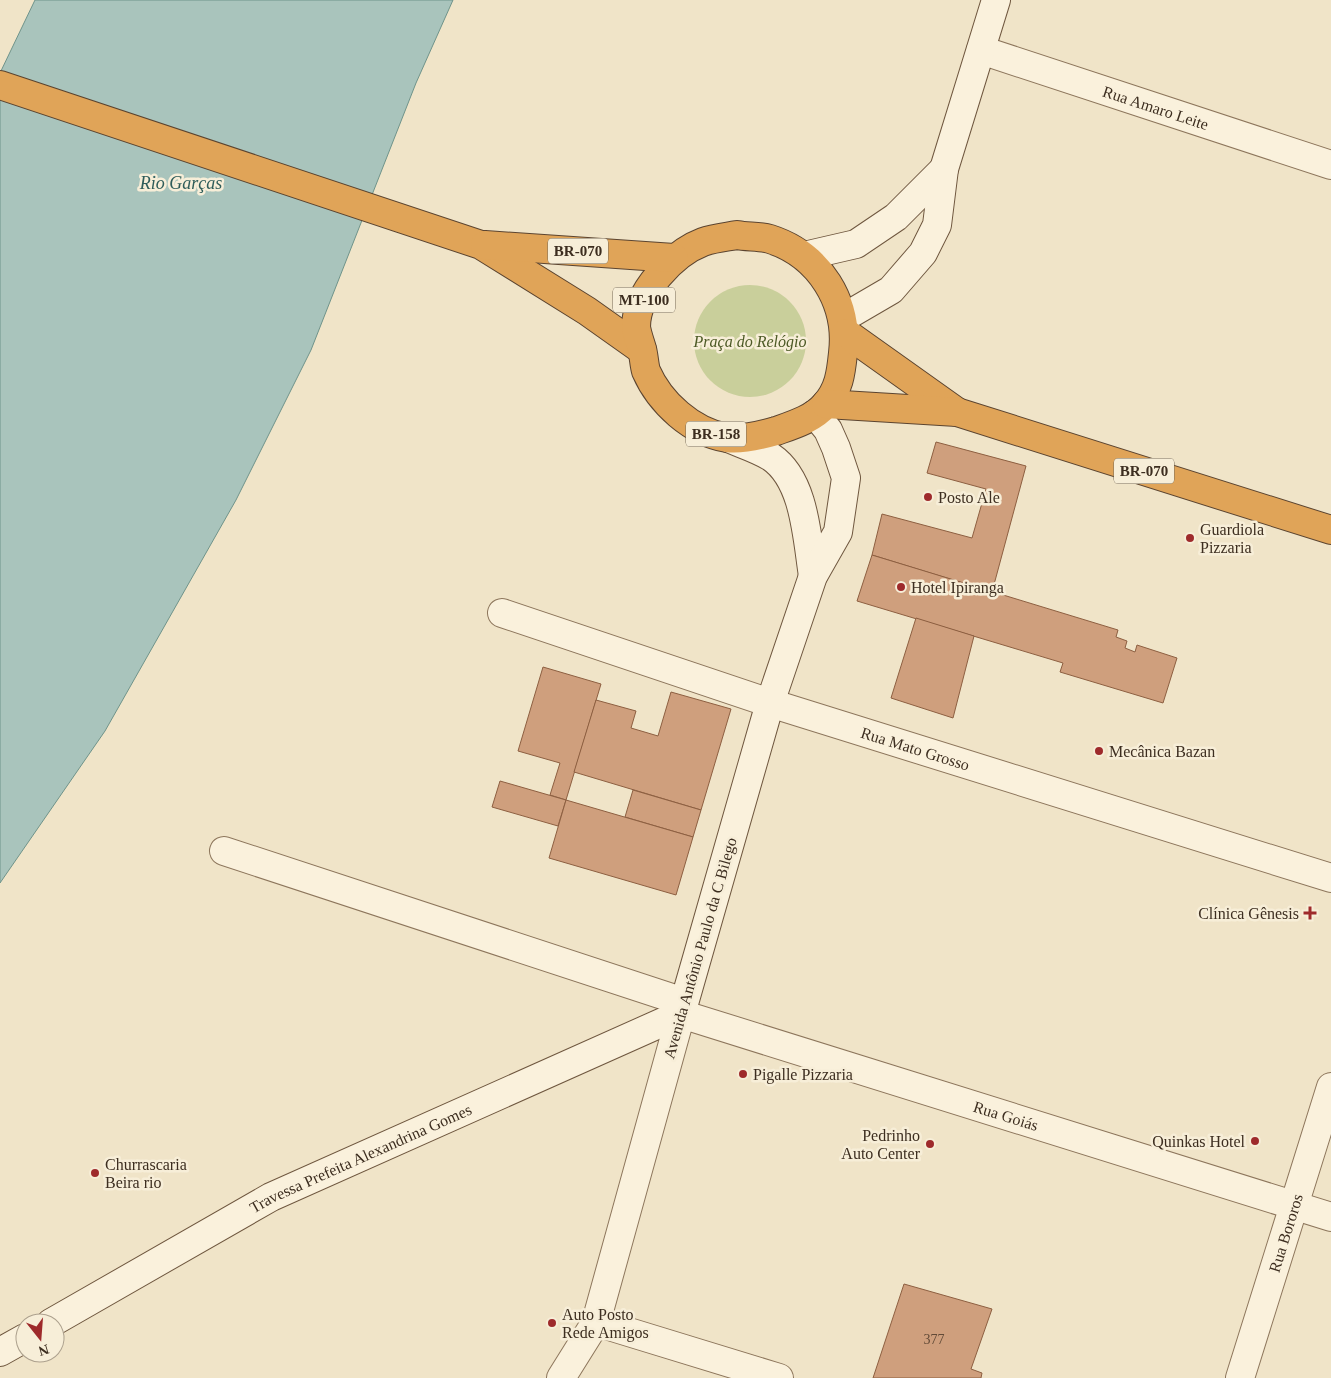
<svg xmlns="http://www.w3.org/2000/svg" width="1331" height="1378" font-family="Georgia,serif">
<style>
.green{fill:#c9cf9b}
.water{fill:#a9c4bc;stroke:#6f938a}
.building{fill:#cf9f7d;stroke:#8d5f41}
.lines{fill:none;stroke-linecap:round;stroke-linejoin:round}
.street-casing{stroke:#8d765c;stroke-width:30}
.secondary-casing{stroke:#6f573f;stroke-width:30}
.highway-casing{stroke:#5b4430;stroke-width:30}
.street{stroke:#faf1dc;stroke-width:28}
.secondary{stroke:#faf1dc;stroke-width:28}
.highway{stroke:#e0a458;stroke-width:28}
.poi-dot{fill:#9e2a2b;stroke:#f7eed8;stroke-width:2}
.labels{text-anchor:middle;dominant-baseline:central;stroke-width:5;stroke-linejoin:round;paint-order:stroke}
.number-label{font-size:14px;fill:#624a37}
.shield{fill:#f7eed8;stroke:#756857;stroke-width:1}
.shield-label{font-size:15px;font-weight:bold;fill:#3d2e20}
.street-label{font-size:16px;fill:#3d2e20;stroke:#f7eed8}
.park-label{font-size:16px;font-style:italic;fill:#4d5a26;stroke:#f7eed8}
.poi-label{font-size:16px;fill:#3d2e20;stroke:#f7eed8;text-anchor:start}
.water-label{font-size:18px;font-style:italic;fill:#2f5d5a;stroke:#f7eed8}
</style>
<rect width="100%" height="100%" fill="#f0e4c8"/>
<!-- green -->
<circle class="green" cx="750" cy="341" r="56"/>
<!-- water -->
<path class="water" d="M35,0H453L416,83L311,350L236,500L105,731L0,883V73Z"/>
<!-- building -->
<g class="building">
<path d="M936,442L1026,466L992,592L872,555L882,514L972,538L986,489L927,473Z"/>
<path d="M872,555L1118,630L1116,637L1127,641L1125,648L1135,652L1137,645L1177,658L1163,703L1060,672L1063,663L857,601Z"/>
<path d="M916,618L974,636L953,718L891,698Z"/>
<path d="M543,667L601,684L566,800L550,795L560,763L518,751Z"/>
<path d="M671,692L731,709L701,810L574,772L596,700L636,711L631,728L658,736Z"/>
<path d="M500,781L566,800L558,826L492,807Z"/>
<path d="M633,790L701,810L693,837L625,817Z"/>
<path d="M566,800L693,837L676,895L549,858Z"/>
<path d="M904,1284L992,1309L971,1369L982,1373L981,1378H873Z"/>
</g>
<g class="lines">
<!-- street casing -->
<g class="street-casing">
<g id="street">
<path id="s1" d="M981,50L1331,165"/>
<path id="s2" d="M502,613L770,703L1331,878"/>
<path d="M224,851L684,1002"/>
<path d="M596,1322L779,1378"/>
<path id="s3" d="M561,1378L596,1322L681,1014L1331,1217"/>
<path id="s4" d="M1240,1378L1331,1087"/>
</g>
</g>
<!-- secondary casing -->
<g class="secondary-casing">
<g id="secondary">
<path d="M804,256L856,244L896,217L944,169"/>
<path d="M843,318L891,290L923,253L937,225L944,169L996,0"/>
<path d="M728,438C742,444 758,449 771,457C805,480 807,538 813,576"/>
<path id="s5" d="M51,1323L271,1197L681,1014L770,703L813,576L838,532L846,478L836,448L828,430L815,414"/>
<path d="M0,1352L25,1338"/>
</g>
</g>
<!-- highway casing -->
<g class="highway-casing">
<g id="highway">
<path d="M0,85L481,245L587,311L642,350"/>
<path d="M737,235C747,237 760,236 770,239C820,255 849,303 843,353C841,373 839,390 825,405C813,419 793,425 776,431C762,435 742,440 727,438C692,432 660,403 646,371C644,364 644,356 642,349C640,342 637,334 636,327C636,292 674,253 703,242C714,238 726,237 737,235Z"/>
<path d="M485,245L674,258"/>
<path d="M846,333L957,412"/>
<path d="M826,404L957,412L1331,530"/>
</g>
</g>
<!-- street -->
<use href="#street" class="street"/>
<!-- secondary -->
<use href="#secondary" class="secondary"/>
<!-- highway -->
<use href="#highway" class="highway"/>
</g>
<!-- markers -->
<g class="poi-dot">
<circle cx="928" cy="497" r="5"/>
<circle cx="1190" cy="538" r="5"/>
<circle cx="901" cy="587" r="5"/>
<circle cx="1099" cy="751" r="5"/>
<path d="M1307.5 905.5h5v5h5v5h-5v5h-5v-5h-5v-5h5z"/>
<circle cx="743" cy="1074" r="5"/>
<circle cx="1255" cy="1141" r="5"/>
<circle cx="930" cy="1144" r="5"/>
<circle cx="95" cy="1173" r="5"/>
<circle cx="552" cy="1323" r="5"/>
</g>
<g class="labels">
<!-- number labels -->
<g class="number-label">
<text x="934" y="1339">377</text>
</g>
<!-- shield labels -->
<g class="shield">
<rect x="548" y="238.5" width="60" height="25" rx="4"/>
<rect x="613" y="287.5" width="62" height="25" rx="4"/>
<rect x="686" y="421.5" width="60" height="25" rx="4"/>
<rect x="1114" y="458.5" width="60" height="25" rx="4"/>
</g>
<g class="shield-label">
<text x="578" y="251">BR-070</text>
<text x="644" y="300">MT-100</text>
<text x="716" y="434">BR-158</text>
<text x="1144" y="471">BR-070</text>
</g>
<!-- street labels -->
<g class="street-label">
<text stroke="none"><textPath href="#s1" startOffset="184">Rua Amaro Leite</textPath></text>
<text stroke="none"><textPath href="#s2" startOffset="435">Rua Mato Grosso</textPath></text>
<text transform="translate(700 948) rotate(-74)">Avenida Antônio Paulo da C Bilego</text>
<text stroke="none"><textPath href="#s3" startOffset="726">Rua Goiás</textPath></text>
<text stroke="none"><textPath href="#s5" startOffset="351">Travessa Prefeita Alexandrina Gomes</textPath></text>
<text stroke="none"><textPath href="#s4" startOffset="152">Rua Bororos</textPath></text>
</g>
<!-- park labels -->
<g class="park-label">
<text x="750" y="341">Praça do Relógio</text>
</g>
<!-- poi labels -->
<g class="poi-label">
<text x="938" y="497">Posto Ale</text>
<text x="1200" y="529">Guardiola<tspan x="1200" dy="18">Pizzaria</tspan></text>
<text x="911" y="587">Hotel Ipiranga</text>
<text x="1109" y="751">Mecânica Bazan</text>
<text x="1299" y="913" text-anchor="end">Clínica Gênesis</text>
<text x="753" y="1074">Pigalle Pizzaria</text>
<text x="920" y="1135" text-anchor="end">Pedrinho<tspan x="920" dy="18">Auto Center</tspan></text>
<text x="1245" y="1141" text-anchor="end">Quinkas Hotel</text>
<text x="105" y="1164">Churrascaria<tspan x="105" dy="18">Beira rio</tspan></text>
<text x="562" y="1314">Auto Posto<tspan x="562" dy="18">Rede Amigos</tspan></text>
</g>
<!-- water labels -->
<g class="water-label">
<text x="181" y="183">Rio Garças</text>
</g>
</g>
<!-- north arrow -->
<g transform="translate(40 1338) rotate(163)"><circle r="24" fill="#f7eed8" stroke="#ada18e"/>
<path d="M0-4L9 19L0 12L-9 19Z" fill="#9e2a2b"/>
<text y="-8" font-size="14" font-weight="bold" text-anchor="middle" fill="#3d2e20">N</text>
</g>
</svg>
